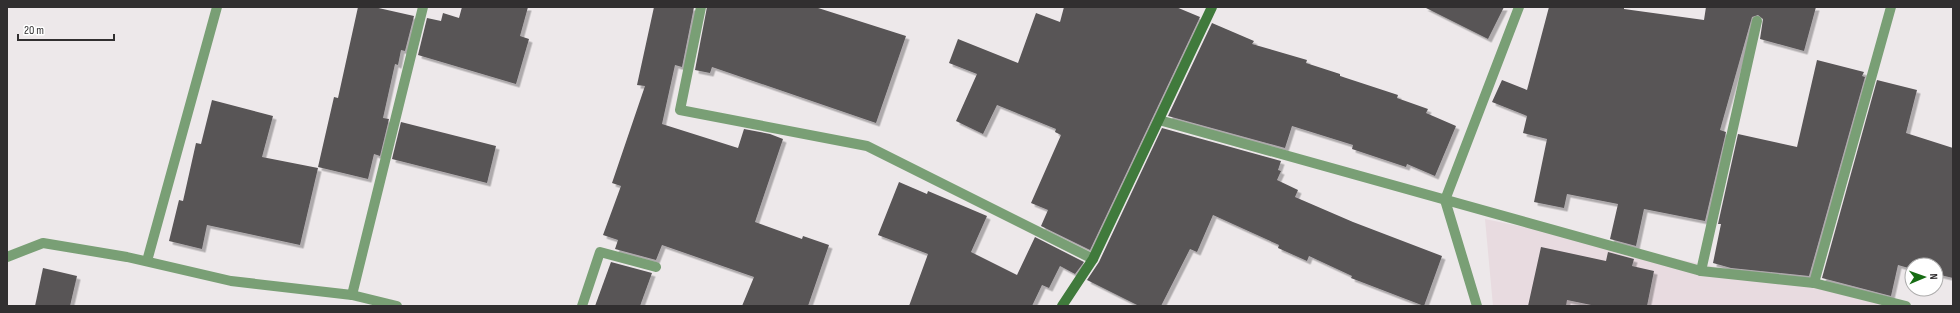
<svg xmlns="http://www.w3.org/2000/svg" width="1960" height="313" font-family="'Sofia Sans Condensed',sans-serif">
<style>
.built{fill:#e8dbe0}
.building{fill:#585456;filter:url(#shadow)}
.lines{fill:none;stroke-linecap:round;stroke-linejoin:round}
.street{stroke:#799f75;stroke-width:10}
.secondary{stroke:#407a3c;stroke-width:10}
</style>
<defs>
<filter id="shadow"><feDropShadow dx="3.5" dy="3.5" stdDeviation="0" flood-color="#0004"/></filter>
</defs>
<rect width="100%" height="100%" fill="#ede8ea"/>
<!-- built -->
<path class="built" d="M1485,219L1903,306H1493Z"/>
<!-- building -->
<g class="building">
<path d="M358,7H374L414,16L405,51L401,50L398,65L395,64L383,118L389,119L380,156L374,154L368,179L318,167L334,97L338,98Z"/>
<path d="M462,7H528L520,36L529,39L516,84L418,55L427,18L441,21L443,13L459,18Z"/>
<path d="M654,7H694L682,67L675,65L662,124L738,148L744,129L770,134L783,139L755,222L802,239L803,236L829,245L808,306H742L754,277L662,245L656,260L615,249L618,240L603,235L621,186L612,183L645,86L637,85Z"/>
<path d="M707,7H815L906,36L876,123L712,67L710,73L695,70Z"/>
<path d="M1064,7H1176L1200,17L1090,250L1041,226L1048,210L1031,203L1061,135L1055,132L1056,129L997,105L983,134L956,121L977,74L949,63L958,39L1018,63L1036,13L1060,22Z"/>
<path d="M1424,7H1504L1488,39Z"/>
<path d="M1549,7H1624V9L1704,20L1706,7H1816L1804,51L1760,39L1763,19L1758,15L1752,17L1720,130L1726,132L1705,221L1644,209L1636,246L1610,239L1618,204L1567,194L1564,208L1534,202L1547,139L1523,133L1527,116L1492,102L1502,80L1527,90Z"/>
<path d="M1212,23L1254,41L1252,44L1307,60L1306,63L1340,74V76L1398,95L1397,98L1428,109L1426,113L1456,126L1435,176L1407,164L1406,167L1352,149L1353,145L1292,126L1285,148L1168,116Z"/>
<path d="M1817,60L1864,72L1862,76L1865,77L1809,276L1731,268L1713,263L1721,224H1718L1738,134L1797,147Z"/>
<path d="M1877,80L1917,90L1906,133L1953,148V278L1936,274V265H1912V269L1898,265L1891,296L1822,278Z"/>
<path d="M212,100L273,116L262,157L318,168L300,245L207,225L202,249L169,241L179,200L183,201L196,143L201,144Z"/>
<path d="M401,122L496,146L487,183L392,159Z"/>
<path d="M1162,128L1281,161L1278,170L1281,171L1277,180L1298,190L1295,197L1353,222L1442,256L1424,306L1351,278L1352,276L1309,256L1307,261L1278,248L1279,245L1213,215L1197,252L1190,249L1161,306H1139L1087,280L1099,262Z"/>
<path d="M899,182L927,194L928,191L987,216L971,252L1017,275L1035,237L1084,262L1075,274L1060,266L1049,288L1042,285L1032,306H909L928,254L878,235Z"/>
<path d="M1541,247L1606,261L1608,252L1634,259L1632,266L1654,271L1647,306H1596L1567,300L1566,306H1528Z"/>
<path d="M611,262L652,273L640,306H595Z"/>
<path d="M43,268L77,276L70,306H35Z"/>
</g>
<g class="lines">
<!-- street -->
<g class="street">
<path d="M701,7L680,110L867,146L1093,259"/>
<path d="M1159,120L1701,271L1814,283L1906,306"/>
<path d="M7,257L43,243L127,257L231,281L352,295L397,306"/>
<path d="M147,261L217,7"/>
<path d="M1701,271L1757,21"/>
<path d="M1814,283L1891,7"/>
<path d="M352,295L423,7"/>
<path d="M582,306L600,252L656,267"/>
<path d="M1477,306L1445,200L1519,7"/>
</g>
<!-- secondary -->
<path class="secondary" d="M1062,306L1093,259L1212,7"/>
</g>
<!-- border -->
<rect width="1960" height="313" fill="none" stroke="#312f30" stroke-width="16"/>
<!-- north arrow -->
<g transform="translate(1924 277) rotate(88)"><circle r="19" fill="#ffffff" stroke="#adacac"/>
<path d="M0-3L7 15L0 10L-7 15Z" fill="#166c13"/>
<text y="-6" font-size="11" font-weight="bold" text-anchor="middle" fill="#312f30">N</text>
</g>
<!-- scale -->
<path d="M18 34v6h96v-6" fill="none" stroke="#312f30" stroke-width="2"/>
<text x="24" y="34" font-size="12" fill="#312f30" stroke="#ffffff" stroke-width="3" paint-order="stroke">20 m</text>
</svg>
